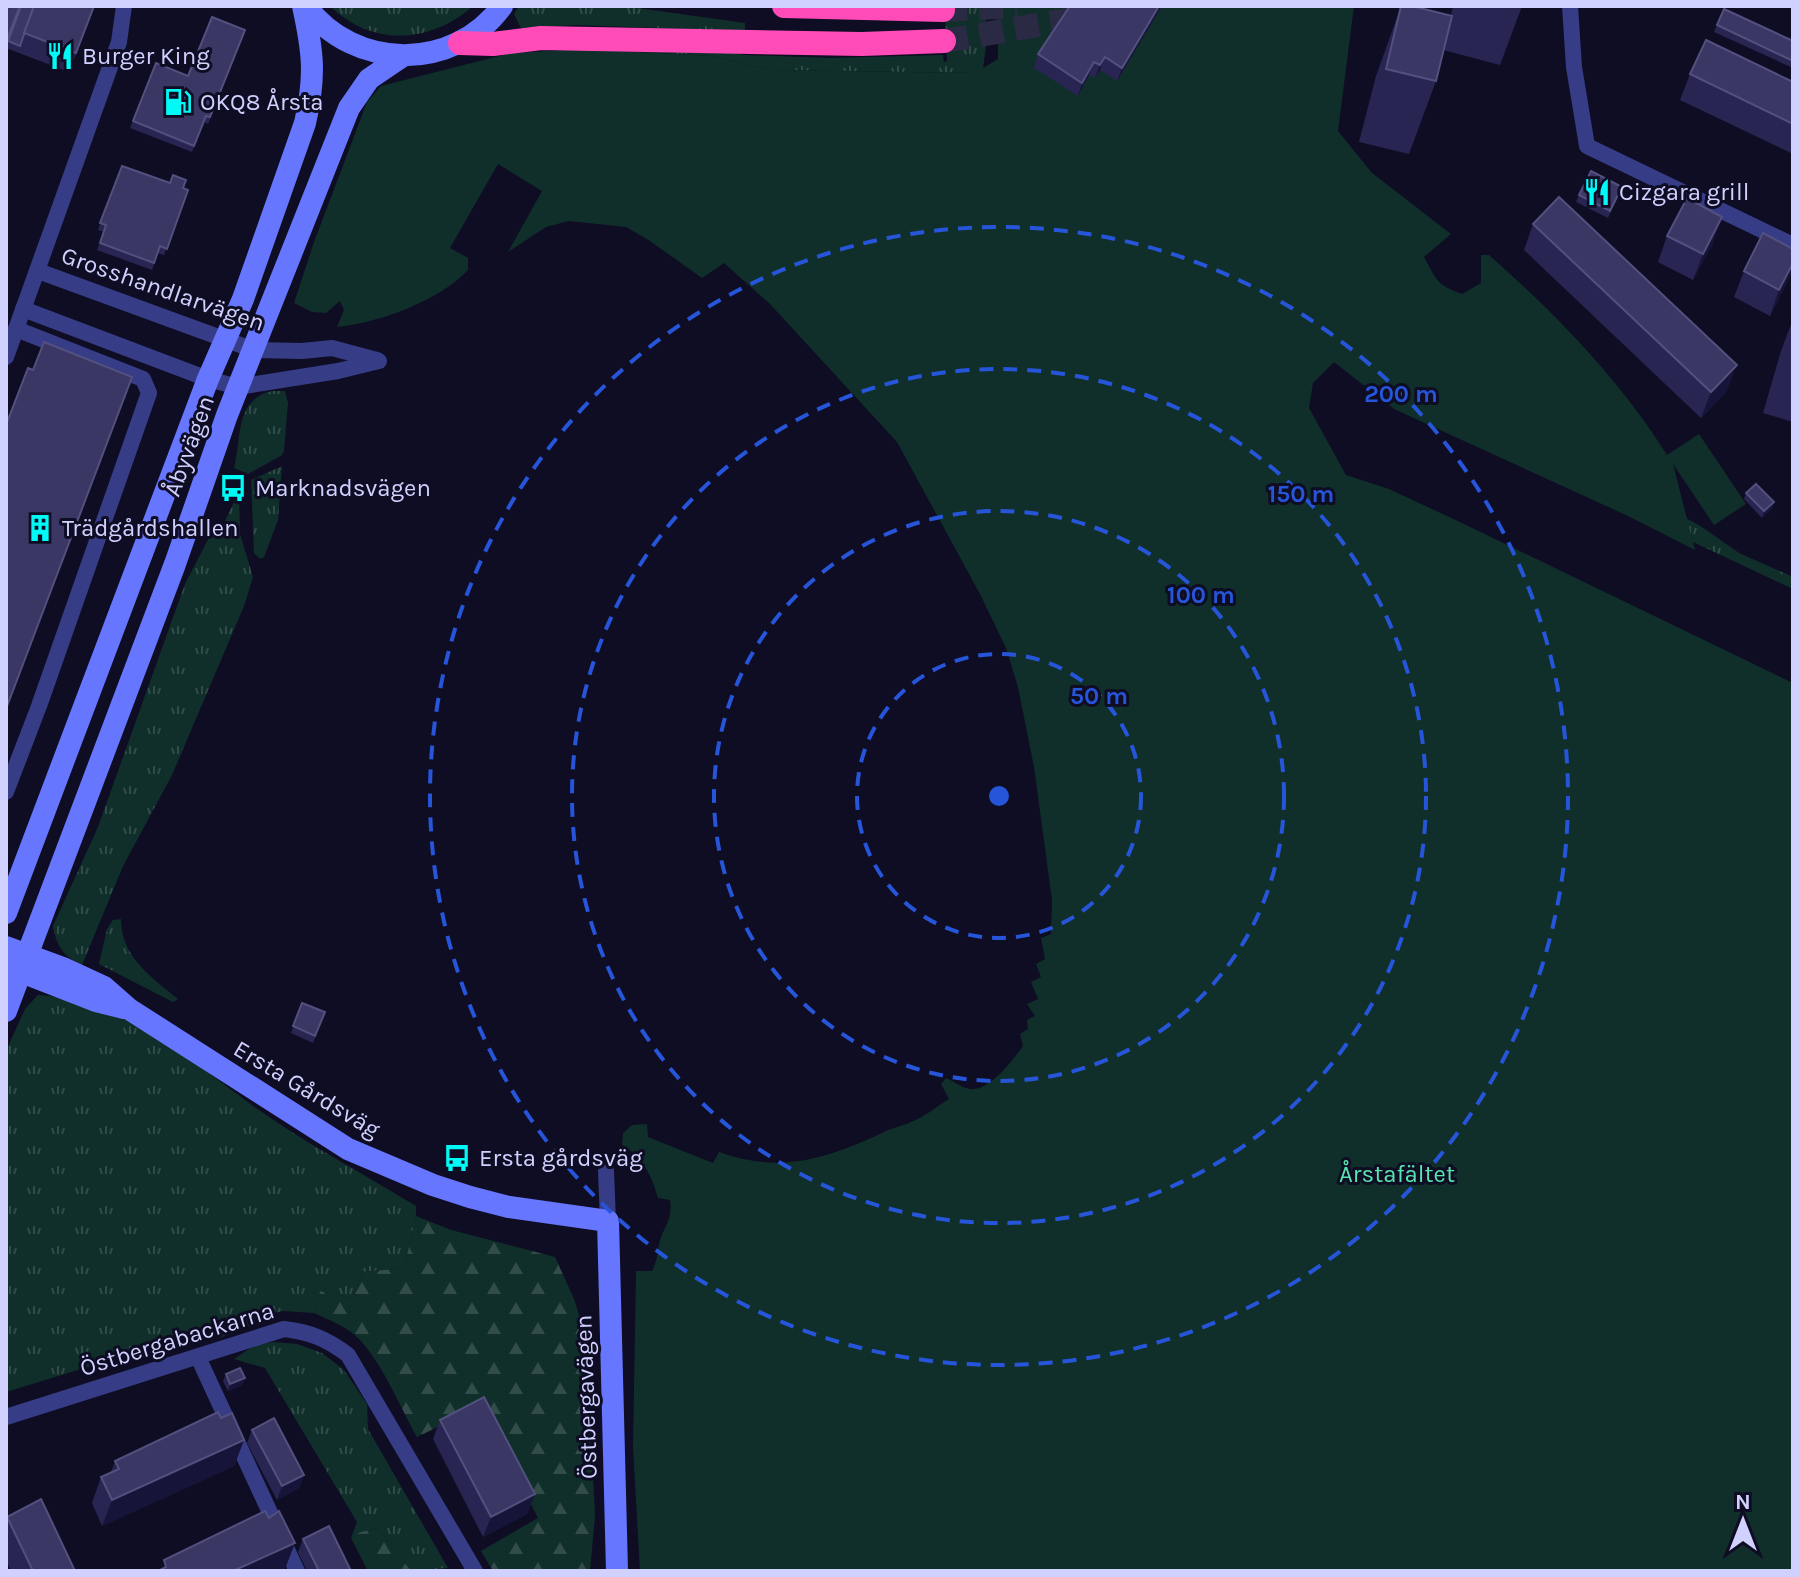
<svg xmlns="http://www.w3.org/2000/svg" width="1799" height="1577" font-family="Karla,sans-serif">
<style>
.grass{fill:url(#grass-tufts)}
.forest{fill:url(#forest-firs)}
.park{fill:#102f2a}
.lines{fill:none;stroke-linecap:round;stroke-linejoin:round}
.highway-tunnel{stroke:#2b2a45;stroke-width:24;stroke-dasharray:24 12;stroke-linecap:butt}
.street{stroke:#363d86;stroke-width:16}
.secondary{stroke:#6776ff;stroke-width:22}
.highway{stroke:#ff4bb7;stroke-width:24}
.tram{stroke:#00fbf6;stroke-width:2}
.wall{fill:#292553}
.shaded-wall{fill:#161438}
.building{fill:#3b3765;stroke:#52507e;stroke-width:2}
.ring{fill:none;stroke:#2655da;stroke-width:4;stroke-dasharray:14 10}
.labels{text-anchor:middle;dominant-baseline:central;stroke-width:6;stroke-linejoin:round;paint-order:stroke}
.poi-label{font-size:24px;fill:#d0d1ff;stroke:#0e0d24;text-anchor:start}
.street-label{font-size:24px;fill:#d0d1ff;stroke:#0e0d24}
.park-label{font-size:24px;fill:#57e5b0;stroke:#0e0d24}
.centre{fill:#2655da;stroke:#0e0d24;stroke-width:4}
.ring-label{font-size:24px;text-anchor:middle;font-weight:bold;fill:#2655da;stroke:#0e0d24;stroke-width:6;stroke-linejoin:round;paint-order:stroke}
</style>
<defs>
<pattern id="grass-tufts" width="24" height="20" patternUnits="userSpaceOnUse" patternTransform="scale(2)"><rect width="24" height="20" fill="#102f2a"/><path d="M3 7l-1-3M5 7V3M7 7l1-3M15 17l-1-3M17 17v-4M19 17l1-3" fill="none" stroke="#324c4a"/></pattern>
<pattern id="forest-firs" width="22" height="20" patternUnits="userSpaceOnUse" patternTransform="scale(2)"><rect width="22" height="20" fill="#102f2a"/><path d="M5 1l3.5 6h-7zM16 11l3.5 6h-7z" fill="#324c4a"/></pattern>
</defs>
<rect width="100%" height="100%" fill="#0e0d24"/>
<!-- grass -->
<g class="grass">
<path d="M330,6H473C430,44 372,47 330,6Z"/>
<path d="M519,6H623L745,23V31L576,25L521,28L514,14Z"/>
<path d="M945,6H986V46L983,69L975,73L770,70L712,56L641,52L737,53L744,55L831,58L943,55L944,62L947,61Z"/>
<path d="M272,391H285L288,403L284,450L282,455L248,474L234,468C242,438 234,400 272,391Z"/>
<path d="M282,466L278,520L264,557L260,559L254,553L251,480Z"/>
<path d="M1632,488L1702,527L1739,553L1793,577V589L1657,525Z"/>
<path d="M239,491L240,534L253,577L244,606L172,775L123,866L82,965C63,956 57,947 53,926L98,827L185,584L214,528L221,530Z"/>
<path d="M121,919C121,957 151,977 178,999L173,1002L99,964L107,929L113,920Z"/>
<path d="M38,995C128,1000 199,1069 269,1117C316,1149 367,1176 416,1206V1216L404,1268L363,1272L352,1298L320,1291L314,1313L284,1311L261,1315L250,1326L220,1338L215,1328L6,1392V1051L25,1009Z"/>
<path d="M274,1342L297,1344L322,1353L344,1370L367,1404L368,1429L448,1568L411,1571L378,1528L360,1532L351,1538L357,1522L265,1368L234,1359L255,1345Z"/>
</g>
<!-- forest -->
<g class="forest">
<path d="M416,1216L451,1230L555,1257L574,1299L586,1336L595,1515L590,1571H493L481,1551L538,1518L481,1406L417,1437C400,1407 382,1362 358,1338C346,1326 329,1320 314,1313L320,1291L352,1298L363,1272L404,1268Z"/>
<path d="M378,1528L411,1571H368L351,1538L360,1532Z"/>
</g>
<!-- park -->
<path class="park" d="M997,6H1354L1338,131L1372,173L1451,234L1424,257C1437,281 1437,285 1462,294L1481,283V255H1489C1556,314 1620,380 1667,455L1699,434L1746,504L1714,525L1673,464L1695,550L1628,516L1394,409L1334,362L1313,383L1309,408L1346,475L1389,489L1462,523L1793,683V1571H640L633,1448L636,1271H652C657,1261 657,1256 659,1245C663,1226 673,1222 670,1200L658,1198C652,1176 643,1157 622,1145L623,1133L632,1125L647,1124L648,1137L713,1163L719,1152C781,1174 825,1159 882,1133C891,1128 902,1126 911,1122C925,1117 937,1106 949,1099L941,1084L946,1078C953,1081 962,1088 970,1089C989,1092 1013,1060 1023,1046L1020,1034L1028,1029L1027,1020L1035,1016L1027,1004L1038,999L1031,982L1041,977L1036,964L1045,959L1041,938L1051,934L1052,900L1034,767L1018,687L1006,648L980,594L897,442L770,304L724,263L702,278L650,241L626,227L569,221L546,227L508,252L542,191L498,164L450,248L468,258V270C439,301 378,323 337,327L344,310L340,301L326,313L312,312L294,303L314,242L367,102L381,86L511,53L585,49L712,56L770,70L975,73L998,59Z"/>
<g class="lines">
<!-- highway-tunnel -->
<g class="highway-tunnel">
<path d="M943,10L1017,6"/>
<path d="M944,41L1085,17L1126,6"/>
</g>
<!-- street -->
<g class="street">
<path d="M1570,6L1574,67L1587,146L1793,245"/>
<path d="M38,271L254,350L302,351L332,348L377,360"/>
<path d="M23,309L208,379L238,387L338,371L379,361"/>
<path d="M6,357L119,42L124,6"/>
<path d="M6,792L39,706L149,393L143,379L16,329"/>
<path d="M606,1171L608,1221"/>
<path d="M198,1357L297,1571"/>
<path d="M6,1417L284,1329C310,1332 327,1339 348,1355L475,1571"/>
</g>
<!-- secondary -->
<g class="secondary">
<path d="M306,6C354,71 454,72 502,6"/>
<path d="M6,913L208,379L243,299L305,123C316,76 313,52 303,6"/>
<path d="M6,947L63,968L104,987L129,1009L348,1149L433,1185L470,1197L509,1207L608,1221L617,1571"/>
<path d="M6,966L96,1001L124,1008"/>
<path d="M6,1011L175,564L227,415L349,108L369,79L403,56"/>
</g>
<!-- highway -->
<g class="highway">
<path d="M784,6L943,10"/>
<path d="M460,43L493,44L541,38L862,44L944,41"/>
</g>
<!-- tram -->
<path class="tram" d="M1792,6H1793"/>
</g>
<!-- wall -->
<g class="wall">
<path d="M21,6H95L69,72L6,48Z"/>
<path d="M1070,6H1162L1117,81L1100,70L1095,78L1089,75L1078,96L1034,68L1038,54Z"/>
<path d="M1401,6L1451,15L1453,6H1522L1500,65L1443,50L1436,81L1409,154L1359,142L1376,76Z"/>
<path d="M1717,25L1793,41V68L1714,32Z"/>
<path d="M245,30L208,124L204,122L192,152L130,128L156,63L188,76Z"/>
<path d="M1690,74L1793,82V154L1680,100Z"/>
<path d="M122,166L188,190L164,255L158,253L152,270L97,250L104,232L98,230Z"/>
<path d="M1622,187L1608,218L1576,202L1579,195Z"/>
<path d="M1533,224L1727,391L1701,418L1524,250Z"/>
<path d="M1667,236L1713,243L1693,280L1658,262Z"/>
<path d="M1744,271L1789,278L1770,316L1734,297Z"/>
<path d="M1793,319V422L1763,413L1781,351Z"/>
<path d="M1746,493L1774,502L1772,509L1762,518L1744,499Z"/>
<path d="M302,1003L325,1012L313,1043L291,1033Z"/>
<path d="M226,1374L245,1378L242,1385L228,1391L223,1381Z"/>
<path d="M221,1418L244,1440L234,1466L102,1526L92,1503L101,1477L111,1472L115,1461Z"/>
<path d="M440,1420L535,1494L527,1514L483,1537L433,1439Z"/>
<path d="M252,1430L304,1475L299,1488L277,1500L247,1443Z"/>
<path d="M7,1517L75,1571H11L6,1560V1521Z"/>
<path d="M303,1539L351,1571H307L298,1552Z"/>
</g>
<!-- shaded-wall -->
<g class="shaded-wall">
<path d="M1159,6H1162L1117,81L1122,68Z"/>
<path d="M1105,57L1100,70L1095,78L1100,65Z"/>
<path d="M1094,62L1089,75L1078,96L1082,83Z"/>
<path d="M1722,217L1713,243L1693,280L1703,254Z"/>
<path d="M1793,263V268L1789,278L1770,316L1779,290Z"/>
<path d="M1737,365L1727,391L1701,418L1711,392Z"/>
<path d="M1774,502L1772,509L1762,518L1764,511Z"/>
<path d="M245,1378L242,1385L228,1391L230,1384Z"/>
<path d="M244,1440L234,1466L102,1526L112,1500Z"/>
<path d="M304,1475L299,1488L277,1500L282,1486Z"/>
<path d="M535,1494L527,1514L483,1537L491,1517Z"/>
<path d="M295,1543L285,1569L280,1571H233Z"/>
</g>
<!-- building -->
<g class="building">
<path d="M6,6H20L6,42Z"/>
<path d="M21,6H34L20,46L8,41Z"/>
<path d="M34,6H94L76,53L24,33Z"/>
<path d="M1070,6H1159L1122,68L1105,57L1100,65L1094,62L1082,83L1038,54Z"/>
<path d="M1401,6H1412L1452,16L1436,81L1386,69Z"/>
<path d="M1724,9L1793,41V61L1717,25Z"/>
<path d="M212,17L245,30L210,117L206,116L194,146L133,121L156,63L188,76Z"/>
<path d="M1706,40L1793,82V124L1690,74Z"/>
<path d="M122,166L170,183L173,175L186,180L183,188L188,190L167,249L160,246L154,263L100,243L106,225L100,223Z"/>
<path d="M1591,171L1622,187L1610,211L1579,195Z"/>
<path d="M1559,197L1737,365L1711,392L1533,224Z"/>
<path d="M1687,198L1722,217L1703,254L1667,236Z"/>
<path d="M1763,233L1793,249V263L1779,290L1744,271Z"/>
<path d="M44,342L132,377L6,709V425L28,368L33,370Z"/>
<path d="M1756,484L1774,502L1764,511L1746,493Z"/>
<path d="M302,1003L325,1012L315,1036L293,1026Z"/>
<path d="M240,1368L245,1378L230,1384L226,1374Z"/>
<path d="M484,1397L535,1494L491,1517L440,1420Z"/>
<path d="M218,1412L221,1418L232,1413L244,1440L112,1500L101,1477L119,1469L115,1461Z"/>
<path d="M274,1418L304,1475L282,1486L252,1430Z"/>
<path d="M41,1499L75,1571H33L7,1517Z"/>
<path d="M265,1511L269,1518L279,1511L295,1543L233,1571H158L166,1567L164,1560Z"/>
<path d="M329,1526L351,1571H319L303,1539Z"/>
</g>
<!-- distance rings -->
<g class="ring">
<circle cx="999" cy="796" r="142"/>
<circle cx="999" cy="796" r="285"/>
<circle cx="999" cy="796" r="427"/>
<circle cx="999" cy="796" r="569"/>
</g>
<!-- icons -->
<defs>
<g id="restaurant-bare" transform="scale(2.16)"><path d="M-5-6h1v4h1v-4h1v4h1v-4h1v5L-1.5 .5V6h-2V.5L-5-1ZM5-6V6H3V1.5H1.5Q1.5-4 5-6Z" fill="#00fbf6" stroke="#0e0d24" stroke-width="2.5" paint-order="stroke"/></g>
<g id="fuel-bare" transform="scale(2.16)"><path d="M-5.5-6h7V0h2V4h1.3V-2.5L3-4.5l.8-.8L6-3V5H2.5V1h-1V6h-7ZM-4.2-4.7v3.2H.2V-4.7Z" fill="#00fbf6" stroke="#0e0d24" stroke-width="2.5" paint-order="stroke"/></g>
<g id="bus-bare" transform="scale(2.16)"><path d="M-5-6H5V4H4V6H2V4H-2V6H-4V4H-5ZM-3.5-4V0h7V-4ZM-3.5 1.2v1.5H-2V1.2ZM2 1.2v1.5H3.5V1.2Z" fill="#00fbf6" stroke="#0e0d24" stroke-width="2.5" paint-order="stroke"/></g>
<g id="building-bare" transform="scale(2.16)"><path d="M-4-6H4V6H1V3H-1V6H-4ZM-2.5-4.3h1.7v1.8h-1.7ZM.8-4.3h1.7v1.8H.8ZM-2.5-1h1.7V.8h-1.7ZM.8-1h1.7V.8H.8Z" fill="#00fbf6" stroke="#0e0d24" stroke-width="2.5" paint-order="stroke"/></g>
</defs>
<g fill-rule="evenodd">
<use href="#restaurant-bare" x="60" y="56"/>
<use href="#fuel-bare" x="178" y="102"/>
<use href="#restaurant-bare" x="1597" y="192"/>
<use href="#bus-bare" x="233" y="488"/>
<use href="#building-bare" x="40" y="528"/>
<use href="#bus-bare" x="457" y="1158"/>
</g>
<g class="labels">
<!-- poi labels -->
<g class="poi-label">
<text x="82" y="56">Burger King</text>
<text x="200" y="102">OKQ8 Årsta</text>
<text x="1619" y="192">Cizgara grill</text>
<text x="255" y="488">Marknadsvägen</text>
<text x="62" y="528">Trädgårdshallen</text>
<text x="479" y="1158">Ersta gårdsväg</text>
</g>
<!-- street labels -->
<g class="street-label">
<text transform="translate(163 289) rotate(19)">Grosshandlarvägen</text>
<text transform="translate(189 446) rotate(-70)">Åbyvägen</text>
<text transform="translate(307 1089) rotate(31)">Ersta Gårdsväg</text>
<text transform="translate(177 1339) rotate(-17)">Östbergabackarna</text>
<text transform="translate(586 1397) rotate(-92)">Östbergavägen</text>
</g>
<!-- park labels -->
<g class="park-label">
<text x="1397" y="1174">Årstafältet</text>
</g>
</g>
<circle cx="999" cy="796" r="12" class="centre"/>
<g class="ring-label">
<text x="1401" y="402">200 m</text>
<text x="1301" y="502">150 m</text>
<text x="1201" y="603">100 m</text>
<text x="1099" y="704">50 m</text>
</g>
<!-- border -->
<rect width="1799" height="1577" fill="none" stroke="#d0d1ff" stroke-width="16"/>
<!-- north arrow -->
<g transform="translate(1743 1521)" stroke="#0e0d24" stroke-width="6" paint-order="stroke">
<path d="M0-6L14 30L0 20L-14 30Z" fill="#d0d1ff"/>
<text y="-12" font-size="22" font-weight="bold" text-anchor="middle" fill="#d0d1ff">N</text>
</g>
</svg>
